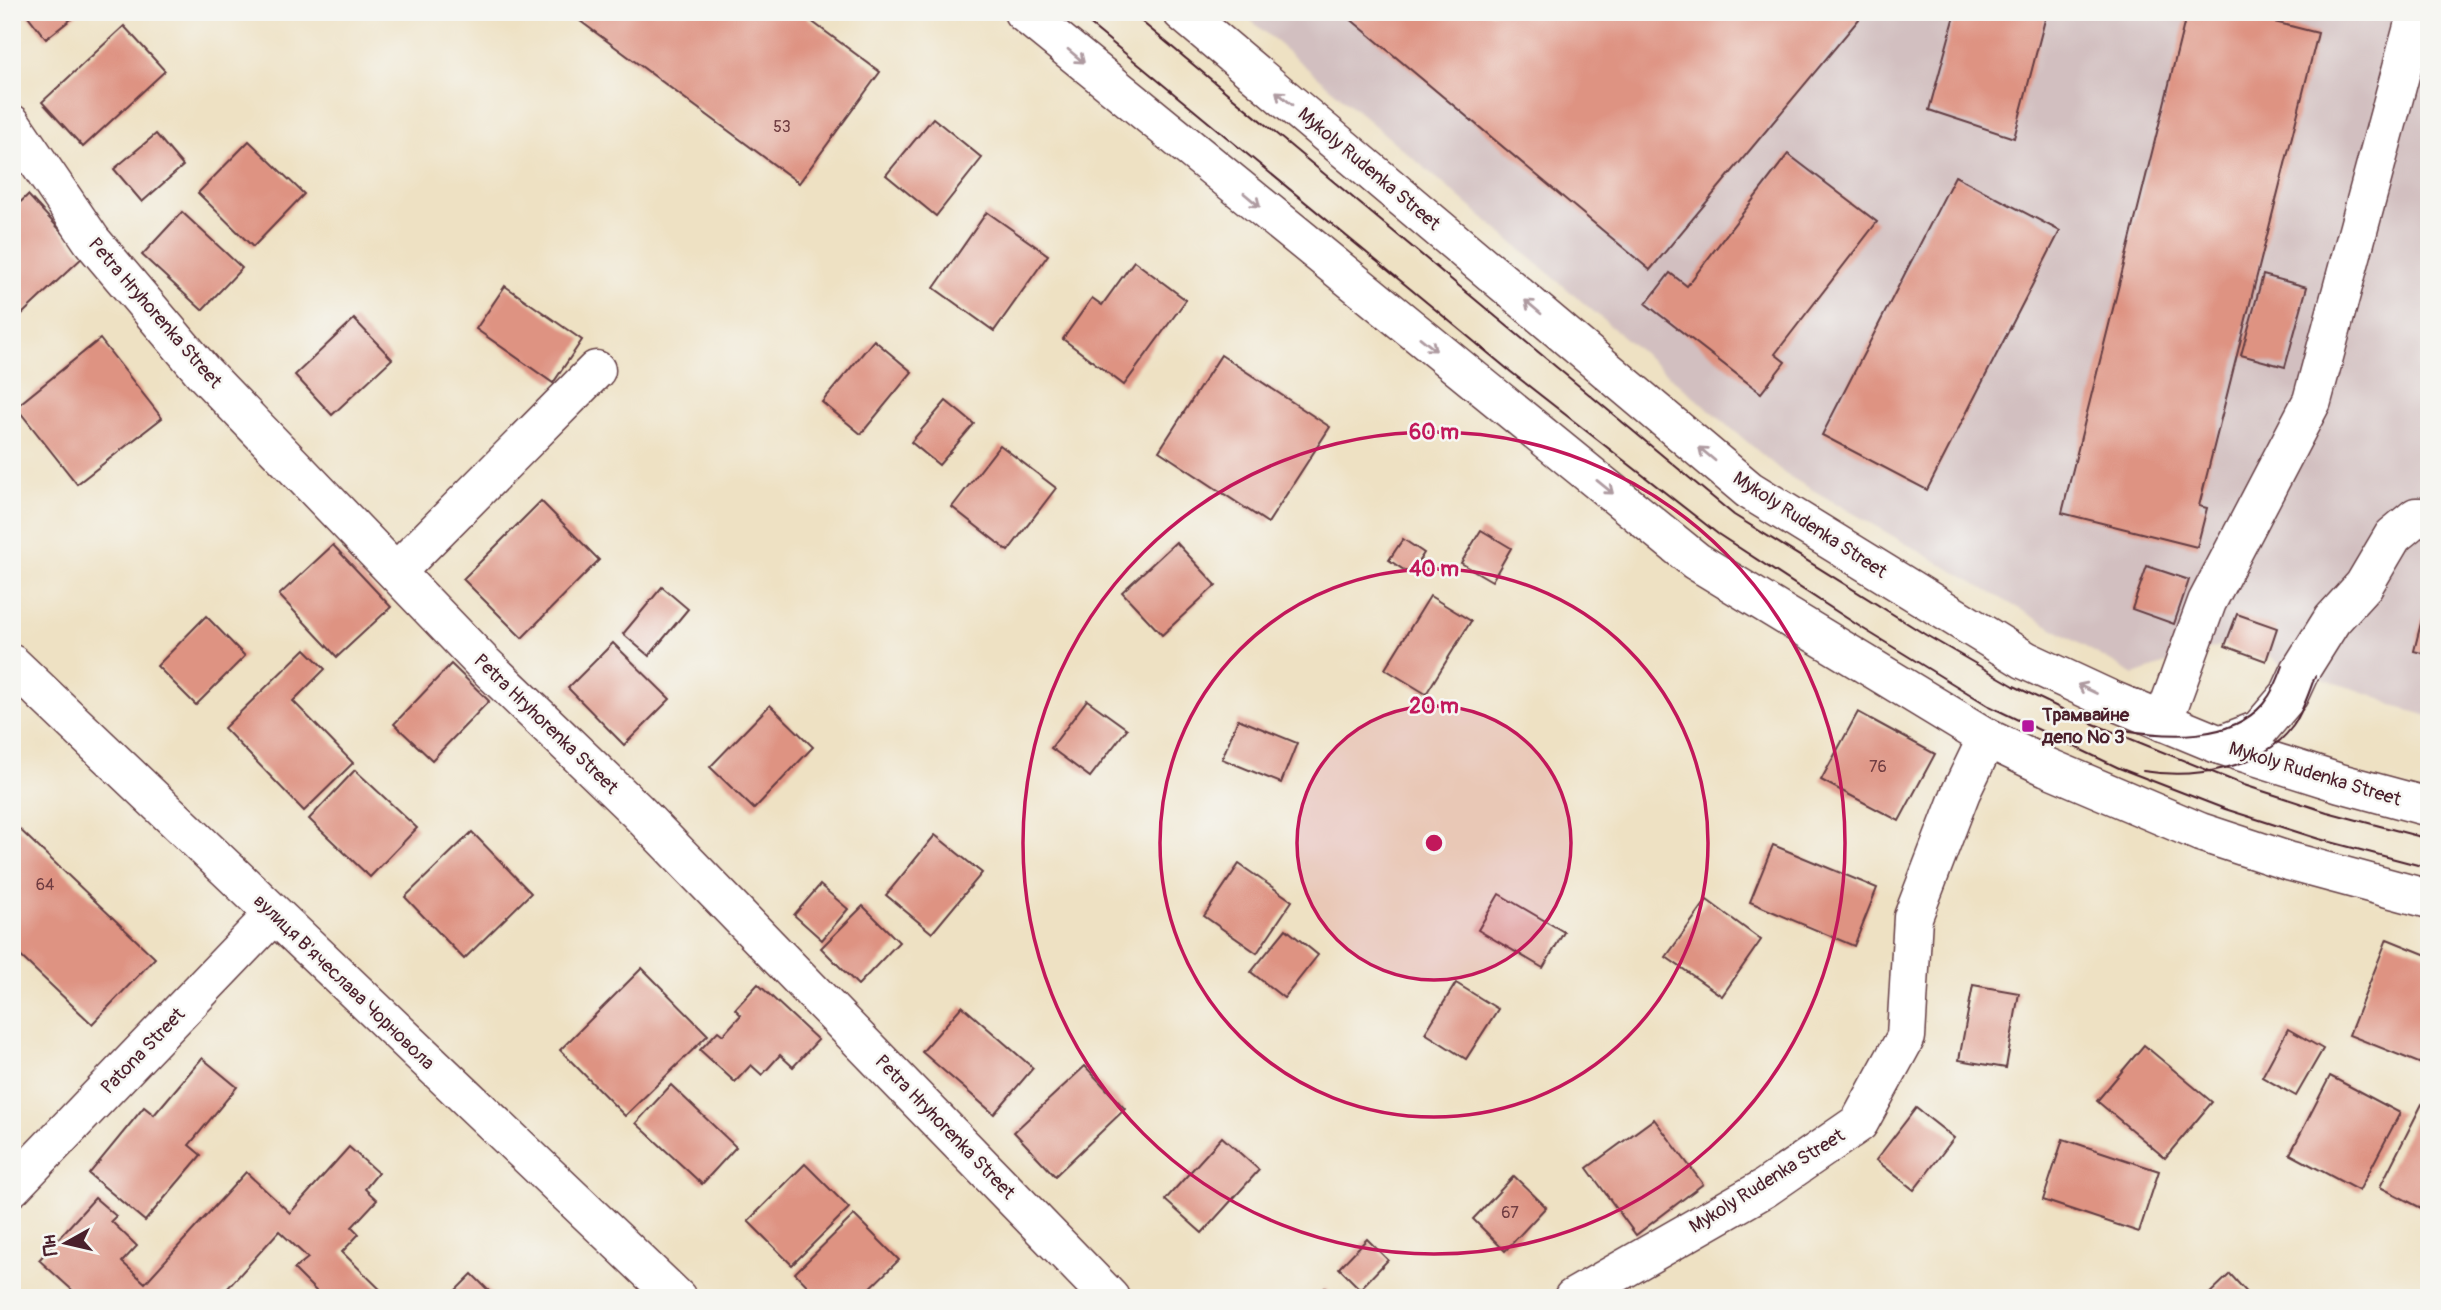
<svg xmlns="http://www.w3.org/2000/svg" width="2441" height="1310" font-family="Pangolin,sans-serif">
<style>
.industrial{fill:#d2bfc0}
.building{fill:#de9382}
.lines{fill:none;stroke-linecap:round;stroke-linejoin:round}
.minor-casing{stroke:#633c42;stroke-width:41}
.minor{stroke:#fff;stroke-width:38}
.tram{stroke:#4a1f2b;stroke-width:2}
.oneway{stroke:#ae9aa0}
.ring{fill:none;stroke:#c2185b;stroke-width:3.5}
.poi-dot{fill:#b5179e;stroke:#f6f6f2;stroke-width:2.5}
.labels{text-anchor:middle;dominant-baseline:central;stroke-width:5;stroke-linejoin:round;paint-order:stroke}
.number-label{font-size:16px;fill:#6f3c41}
.street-label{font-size:19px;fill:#4a1f2b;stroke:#f6f6f2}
.poi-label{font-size:19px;font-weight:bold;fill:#4a1f2b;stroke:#f6f6f2;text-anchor:start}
.centre{fill:#c2185b;stroke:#f6f6f2;stroke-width:3.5}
.ring-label{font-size:21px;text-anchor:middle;font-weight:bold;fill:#c2185b;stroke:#f6f6f2;stroke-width:5;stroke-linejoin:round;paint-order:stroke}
</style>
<rect width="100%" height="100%" fill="#f6f6f2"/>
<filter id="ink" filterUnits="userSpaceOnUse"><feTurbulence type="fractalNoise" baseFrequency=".0143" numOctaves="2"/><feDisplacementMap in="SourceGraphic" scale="14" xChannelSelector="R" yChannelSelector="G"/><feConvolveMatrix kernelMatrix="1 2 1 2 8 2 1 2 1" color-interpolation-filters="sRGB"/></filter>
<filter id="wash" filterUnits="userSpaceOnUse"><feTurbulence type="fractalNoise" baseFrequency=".00686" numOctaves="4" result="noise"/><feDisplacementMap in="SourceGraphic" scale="28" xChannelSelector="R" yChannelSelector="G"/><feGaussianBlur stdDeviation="1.57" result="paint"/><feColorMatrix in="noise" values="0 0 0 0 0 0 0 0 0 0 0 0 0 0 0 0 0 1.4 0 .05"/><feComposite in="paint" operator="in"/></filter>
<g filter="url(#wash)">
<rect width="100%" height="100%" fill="#eee1c3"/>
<!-- industrial -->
<path class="industrial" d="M1241,12H2429V716L2396,707L2373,695L2283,666L2245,637L2134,675L1785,474Z"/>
<g id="blocks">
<!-- building -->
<g class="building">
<path d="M25,12H80L46,39Z"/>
<path d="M568,12H799L880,72L799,183Z"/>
<path d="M1342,12H1865L1650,270Z"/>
<path d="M1956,12H2047L2014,138L1929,110Z"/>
<path d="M2187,12H2235L2318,33L2199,506L2207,508L2197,547L2062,513Z"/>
<path d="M124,26L165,71L83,147L42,102Z"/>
<path d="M933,118L982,158L936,216L886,175Z"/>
<path d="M156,134L183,166L142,202L114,169Z"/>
<path d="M249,141L304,194L253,247L198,193Z"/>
<path d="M1788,154L1877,222L1775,354L1785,362L1761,393L1646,304L1670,273L1687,286Z"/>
<path d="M1955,176L2060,231L1927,490L1822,435Z"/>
<path d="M28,195L84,256L22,314L12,303V210Z"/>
<path d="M182,212L242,268L202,310L142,255Z"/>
<path d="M987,212L1048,255L994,331L934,288Z"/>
<path d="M1134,261L1186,300L1124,385L1063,339L1092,298L1102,305Z"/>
<path d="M2263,275L2307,287L2285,367L2241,355Z"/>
<path d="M505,286L582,340L553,383L476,329Z"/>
<path d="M354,319L392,359L332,415L295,375Z"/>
<path d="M100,339L162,418L77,484L16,407Z"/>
<path d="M874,340L912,372L861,434L822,402Z"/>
<path d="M1221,355L1330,427L1268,523L1159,451Z"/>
<path d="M946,401L974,424L939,465L911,442Z"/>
<path d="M1000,445L1056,488L1008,551L952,507Z"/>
<path d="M541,501L599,560L522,638L463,579Z"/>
<path d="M1481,530L1511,548L1492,581L1461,563Z"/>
<path d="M1403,539L1424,553L1410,574L1389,560Z"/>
<path d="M1176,542L1216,585L1162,635L1122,592Z"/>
<path d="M333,545L391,607L337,657L279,595Z"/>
<path d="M2147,566L2189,580L2174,624L2132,609Z"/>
<path d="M662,587L688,609L649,656L623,634Z"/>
<path d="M2428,595H2429V655L2414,651Z"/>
<path d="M1430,596L1471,621L1426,694L1385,669Z"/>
<path d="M2237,614L2277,628L2266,661L2225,646Z"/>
<path d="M206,616L245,656L196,705L157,666Z"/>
<path d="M613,643L670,699L624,745L568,688Z"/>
<path d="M305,649L325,669L293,701L353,763L304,811L224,728Z"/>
<path d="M451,664L489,701L432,760L394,724Z"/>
<path d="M1087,700L1127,729L1090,777L1051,748Z"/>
<path d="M770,705L813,747L754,809L710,767Z"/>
<path d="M1858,712L1935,754L1899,821L1821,780Z"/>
<path d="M1238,719L1297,743L1281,783L1222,759Z"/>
<path d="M355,770L417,828L370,877L309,819Z"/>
<path d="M12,822L155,958L92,1024L12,948Z"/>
<path d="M472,832L531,893L464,959L405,897Z"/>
<path d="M935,835L982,873L932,933L886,895Z"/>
<path d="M1773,845L1877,888L1854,946L1750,902Z"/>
<path d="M1239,864L1292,901L1257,953L1204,916Z"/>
<path d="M820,885L848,909L822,940L794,915Z"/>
<path d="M1499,894L1564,932L1543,968L1478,930Z"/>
<path d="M1707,900L1761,940L1722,996L1666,957Z"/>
<path d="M863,906L899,942L858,985L821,948Z"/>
<path d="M1286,929L1318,955L1284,998L1251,972Z"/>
<path d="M2387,939L2429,956V1067L2349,1035Z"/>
<path d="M642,968L708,1035L625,1116L560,1050Z"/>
<path d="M1456,983L1498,1009L1466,1059L1425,1033Z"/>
<path d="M758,984L818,1040L793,1067L780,1055L762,1075L751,1065L735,1082L700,1050L718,1031L723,1035L741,1015L735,1009Z"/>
<path d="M1973,985L2019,993L2006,1068L1959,1060Z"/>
<path d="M962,1006L1033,1068L994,1114L922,1052Z"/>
<path d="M2288,1029L2323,1049L2296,1096L2262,1077Z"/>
<path d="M2144,1045L2212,1102L2165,1158L2097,1101Z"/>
<path d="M202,1058L237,1087L189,1145L201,1155L145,1221L89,1174L144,1107L154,1115Z"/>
<path d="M1085,1066L1125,1109L1055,1176L1014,1132Z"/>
<path d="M2330,1076L2400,1113L2359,1191L2290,1154Z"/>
<path d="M671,1085L736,1147L702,1184L636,1123Z"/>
<path d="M2422,1104L2429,1108V1212L2380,1187Z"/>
<path d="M1916,1108L1954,1138L1914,1190L1876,1160Z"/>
<path d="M1654,1119L1703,1184L1636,1235L1587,1168Z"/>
<path d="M1222,1137L1259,1170L1202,1233L1165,1200Z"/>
<path d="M2063,1139L2159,1171L2139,1232L2043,1200Z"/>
<path d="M349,1147L378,1173L365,1189L377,1200L352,1227L359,1234L342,1252L389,1298H323L294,1269L308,1258L279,1231L219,1298H81L39,1260L95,1198L116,1216L111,1221L137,1246L122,1262L145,1283L246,1172L290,1213Z"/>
<path d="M805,1164L849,1208L792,1265L748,1221Z"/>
<path d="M1514,1176L1546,1207L1505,1251L1473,1219Z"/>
<path d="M854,1215L899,1260L860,1298H819L795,1273Z"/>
<path d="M1367,1239L1388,1260L1360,1289L1339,1268Z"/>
<path d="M472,1274L496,1298H448Z"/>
<path d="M2230,1274L2252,1298H2205Z"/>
<path d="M1325,1288L1333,1298H1315Z"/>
</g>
</g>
</g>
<g filter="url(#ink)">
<use href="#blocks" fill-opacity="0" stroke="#633c42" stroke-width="2"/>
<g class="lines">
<!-- minor casing -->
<g class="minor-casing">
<g id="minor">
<path d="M1023,12L1696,561L1987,738L2047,767L2200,832L2288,861L2429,899"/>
<path d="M1182,12L1749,490L2025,660L2109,699L2220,745L2340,783L2429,807"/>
<path d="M12,124L92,241L203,372L482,662L637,811L1110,1298"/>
<path d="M396,572L596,370"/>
<path d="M12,664L677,1298"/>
<path d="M2163,722L2207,602L2312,401L2417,12"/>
<path d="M2220,745L2259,730L2289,695L2300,671L2332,620L2364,585L2393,536L2416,517H2429"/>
<path d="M12,1187L273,915"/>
<path d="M1573,1298L1765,1188L1859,1123L1906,1037L1913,917L1961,792L1987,738"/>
</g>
</g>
<!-- minor -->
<use href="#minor" class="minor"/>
<!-- tram -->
<g class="tram">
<path d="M1075,12L1511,372L1718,534L1862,628L1989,706L2119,768L2225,809L2319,839L2429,868"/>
<path d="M1130,12L1734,515L1926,635L2014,686L2089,722L2244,785L2327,812L2429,839"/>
<path d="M2123,730C2167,737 2230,742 2263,704C2273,692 2278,679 2283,666"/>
<path d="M2143,771C2193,779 2261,770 2293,726C2303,711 2309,693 2315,676"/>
</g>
</g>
<!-- one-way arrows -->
<defs><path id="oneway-shaft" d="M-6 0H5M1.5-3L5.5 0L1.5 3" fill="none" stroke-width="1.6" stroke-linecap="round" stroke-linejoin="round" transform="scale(1.75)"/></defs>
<g class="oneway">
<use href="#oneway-shaft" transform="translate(1076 56) rotate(40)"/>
<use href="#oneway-shaft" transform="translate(1284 98) rotate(-140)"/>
<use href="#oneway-shaft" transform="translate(1252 200) rotate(40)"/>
<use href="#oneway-shaft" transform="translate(1533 307) rotate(-140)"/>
<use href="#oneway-shaft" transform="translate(1428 344) rotate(39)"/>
<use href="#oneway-shaft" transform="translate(1707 454) rotate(-140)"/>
<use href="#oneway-shaft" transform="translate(1605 487) rotate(39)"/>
<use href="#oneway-shaft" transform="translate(2087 689) rotate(-155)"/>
</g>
</g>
<!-- distance rings -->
<circle cx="1434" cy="843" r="137" fill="#c2185b" fill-opacity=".12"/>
<g class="ring">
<circle cx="1434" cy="843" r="137"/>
<circle cx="1434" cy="843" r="274"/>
<circle cx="1434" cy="843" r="411"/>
</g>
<!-- markers -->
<rect class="poi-dot" x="2021" y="719" width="14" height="14" rx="3.5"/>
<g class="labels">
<!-- number labels -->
<g class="number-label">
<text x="782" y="127">53</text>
<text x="1878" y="767">76</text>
<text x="45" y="885">64</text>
<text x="1510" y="1213">67</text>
</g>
<!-- street labels -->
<g class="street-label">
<text transform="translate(1369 169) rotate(40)">Mykoly Rudenka Street</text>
<text transform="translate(155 313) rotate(49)">Petra Hryhorenka Street</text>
<text transform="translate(1810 525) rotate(33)">Mykoly Rudenka Street</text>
<text transform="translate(546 724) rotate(44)">Petra Hryhorenka Street</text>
<text transform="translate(2315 774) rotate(17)">Mykoly Rudenka Street</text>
<text transform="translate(344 982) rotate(44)">вулиця В'ячеслава Чорновола</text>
<text transform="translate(143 1051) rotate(-46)">Patona Street</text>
<text transform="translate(945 1127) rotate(46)">Petra Hryhorenka Street</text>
<text transform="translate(1767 1181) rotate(-32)">Mykoly Rudenka Street</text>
</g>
<!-- poi labels -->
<g class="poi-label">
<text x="2042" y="715">Трамвайне<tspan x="2042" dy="22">депо № 3</tspan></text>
</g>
</g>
<circle cx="1434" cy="843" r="10" class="centre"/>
<g class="ring-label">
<text x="1434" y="439">60 m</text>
<text x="1434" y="576">40 m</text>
<text x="1434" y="713">20 m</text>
</g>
<!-- margin -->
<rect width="2441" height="1310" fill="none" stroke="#f6f6f2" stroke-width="42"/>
<!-- north arrow -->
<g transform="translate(66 1243) rotate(262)" stroke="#f6f6f2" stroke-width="5" paint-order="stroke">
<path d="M0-5L12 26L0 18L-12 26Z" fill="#4a1f2b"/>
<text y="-10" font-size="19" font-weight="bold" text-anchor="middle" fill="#4a1f2b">Пн</text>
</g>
</svg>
